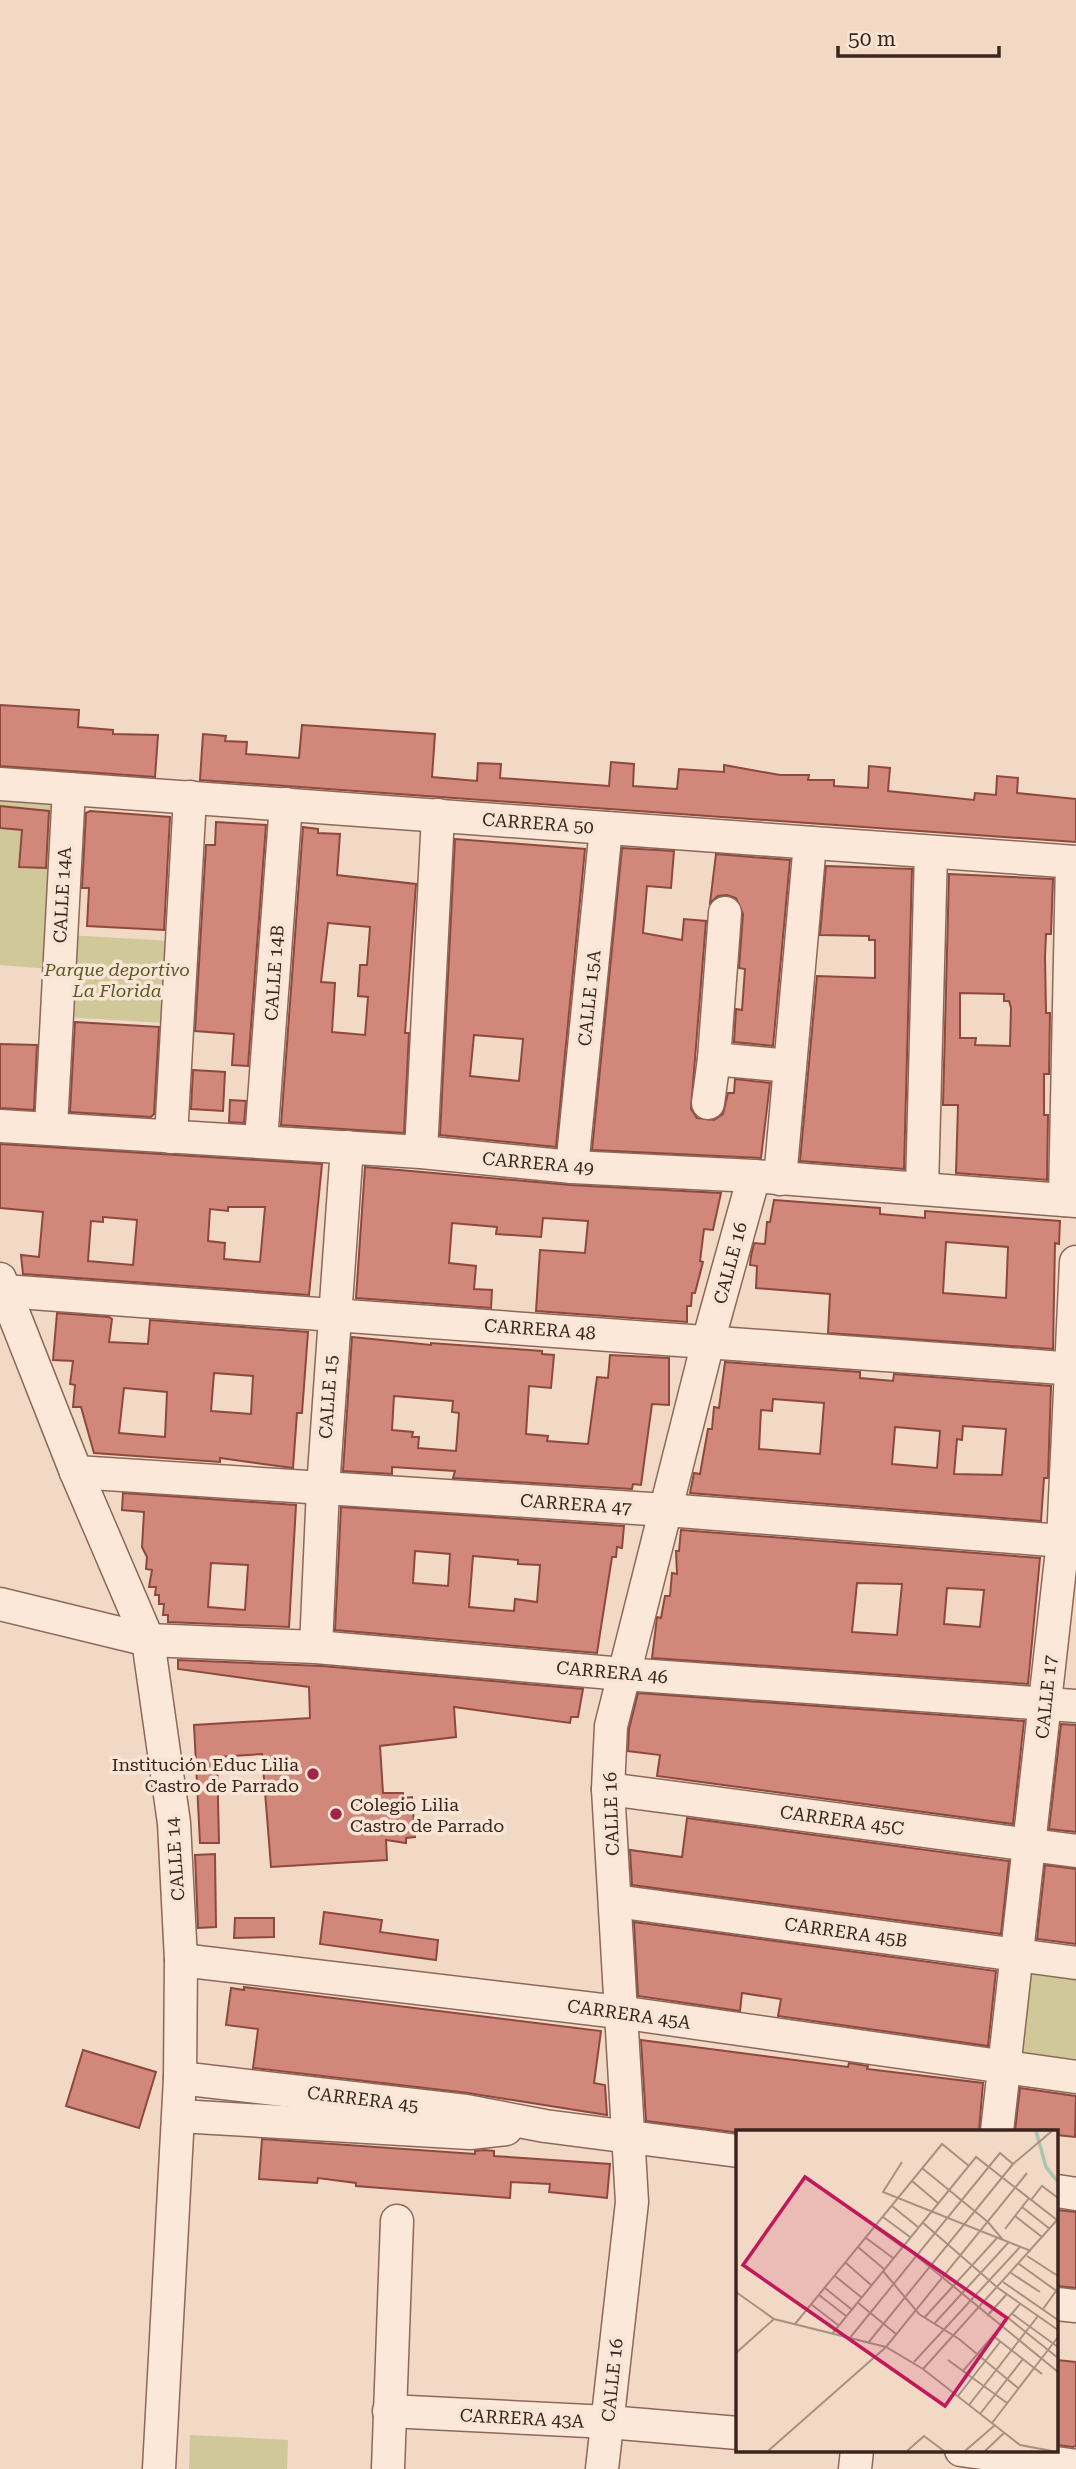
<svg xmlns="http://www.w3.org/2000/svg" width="1076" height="2469" font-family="'Roboto Serif',serif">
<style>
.green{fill:#d0c898}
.building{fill:#d18779;stroke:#8e493e;stroke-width:2;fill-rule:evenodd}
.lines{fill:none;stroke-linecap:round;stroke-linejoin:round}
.minor-casing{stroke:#8d685a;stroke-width:35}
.minor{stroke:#fbe8d9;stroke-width:32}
.poi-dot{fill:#a02646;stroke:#f8e5d5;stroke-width:2.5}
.labels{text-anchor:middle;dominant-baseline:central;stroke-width:7;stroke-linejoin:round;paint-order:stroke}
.street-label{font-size:18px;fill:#3c251e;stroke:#f8e5d5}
.park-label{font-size:18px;font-style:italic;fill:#5a5a24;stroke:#f8e5d5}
.poi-label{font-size:18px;fill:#3c251e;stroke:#f8e5d5;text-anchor:end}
.inset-river{fill:none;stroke:#a7c4b4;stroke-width:3.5}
.inset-road{fill:none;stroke:#a99182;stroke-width:2}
.view{fill:#c2185b;fill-opacity:0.15;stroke:#c2185b;stroke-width:3.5}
.inset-edge{fill:none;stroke:#3c251e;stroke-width:3.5}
</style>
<rect width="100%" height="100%" fill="#f1d9c5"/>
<!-- green -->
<g class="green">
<path d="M0,797L57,801L50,969L0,965Z"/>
<path d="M67,935L172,941L167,1023L63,1017Z"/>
<path d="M1017,1956L1076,1963V2077L1005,2068Z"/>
<path d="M190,2435L288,2440L287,2469H189Z"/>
</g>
<!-- building -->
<g class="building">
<path d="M0,705L79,710L78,727L113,730V734L158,735L155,777L0,766Z"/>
<path d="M302,725L435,734L432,777L477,781L478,763L501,764L500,778L609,786L611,762L634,764L633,786L677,789L679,769L724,772V765L780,775H809L808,780H834V786L868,788L869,766L890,768L888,791L974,800L975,793L996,795L997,776L1018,778L1017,793L1076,799V842L200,780L203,734L226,736L225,741L247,742L246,754L299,758Z"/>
<path d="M0,806L49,811L46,868L19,867L22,830L0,828Z"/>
<path d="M90,811L170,817L164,930L87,926L89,888H82L86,813Z"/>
<path d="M216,822L266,825L248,1066L232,1065L234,1034L195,1031L206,845H215Z"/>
<path d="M303,827L318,829V833L340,834L337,875L416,884L405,1033H409L404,1133L281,1125ZM328,923L370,927L367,965H360L358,996L368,997L365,1035L332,1032L335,983L321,982Z"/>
<path d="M455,839L585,849L556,1147L440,1135ZM474,1035L523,1039L519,1081L470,1076Z"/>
<path d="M622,848L674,851L671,888L647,886L643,933L682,940L684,919L706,921L691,1109L697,1118L714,1120L723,1114L728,1093H734L735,1079L770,1083L761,1158L592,1150Z"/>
<path d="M716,854L790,860L773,1046L734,1042L736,1009L742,1010L745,969L739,968L743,914L736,898L727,895L718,896L710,903Z"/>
<path d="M826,866L912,869L904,1169L800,1161L817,976L875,978V940H869V936L820,935Z"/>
<path d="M949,874L1053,879L1051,934H1046L1045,956L1046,1013H1050L1049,1074H1044V1115H1048L1047,1180L956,1173L958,1105H943ZM960,993L1004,994V1001H1009L1011,1008L1010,1046L975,1045L976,1038H960Z"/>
<path d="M75,1022L159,1027L154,1114L151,1117L70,1112Z"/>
<path d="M0,1044L37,1045L34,1110L0,1108Z"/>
<path d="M193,1070L225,1072L223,1111L191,1109Z"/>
<path d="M230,1100L246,1101L244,1123L229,1122Z"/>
<path d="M0,1144L322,1164L309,1295L23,1274L21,1255L39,1257L43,1212L0,1208ZM228,1207H265L260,1262L224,1259L225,1243L208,1241L210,1209L228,1211ZM103,1217L137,1220L133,1265L88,1261L91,1221L103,1222Z"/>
<path d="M365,1167L570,1185L721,1193L713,1230L704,1229L700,1261L703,1262L695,1293H692L691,1306H687V1322L536,1311L540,1250L585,1253L588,1221L543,1218L541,1237L496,1234L497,1227L452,1223L449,1263L476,1266L474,1289L492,1290L491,1308L356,1298Z"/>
<path d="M774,1200L880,1208V1214L925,1218V1211L1060,1221L1059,1244L1055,1243L1053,1349L828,1333L830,1294L756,1288L757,1266L750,1265L751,1256L754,1243L765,1244L767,1222H770ZM946,1242L1008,1247L1006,1298L943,1293Z"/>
<path d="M57,1313L109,1317L112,1319L109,1342L148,1344L150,1320L308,1332L302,1413H297L293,1468L220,1458V1462L94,1453L81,1407H73L75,1385L70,1384L73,1361L53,1360ZM214,1373L253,1376L251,1414L211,1411ZM124,1388L167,1392L165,1437L119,1433Z"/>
<path d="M352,1337L431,1345V1343L542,1351V1354L554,1355L551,1388L529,1386L526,1434L548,1436L547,1441L588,1444L597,1377L608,1378L610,1355L669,1358V1405L652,1404L641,1485L633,1484L632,1489L453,1478L455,1471L392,1467V1474L343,1471ZM394,1396L453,1401L452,1412L459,1413L456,1451L418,1448L419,1437H412L413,1432L392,1430Z"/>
<path d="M725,1362L860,1372V1378L893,1381L894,1374L1051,1386L1048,1478H1044L1041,1521L690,1493L694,1473L700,1474L708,1429H712L714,1407L719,1408ZM773,1399L824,1403L820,1454L759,1449L761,1410L772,1411ZM963,1426L1006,1429L1002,1475L954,1474L957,1439L962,1440ZM895,1427L940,1431L937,1468L892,1464Z"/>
<path d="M123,1493L296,1505L289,1627L168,1622V1615H163L164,1604H159V1595H155L156,1587H149L152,1570L146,1569L147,1557L142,1547L144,1512L122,1510ZM211,1563L248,1565L245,1610L208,1607Z"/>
<path d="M341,1507L624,1526L622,1548L617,1547L616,1557H612L597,1653L335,1630ZM415,1551L450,1554L448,1586L413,1583ZM473,1556L518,1560V1564L540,1565L537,1602L515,1599L514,1611L469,1607Z"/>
<path d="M681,1530L1040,1558L1028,1684L652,1658L657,1617L661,1618L665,1596H670L672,1573L677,1574L676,1551H679ZM857,1583L902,1584L897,1635L852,1632ZM947,1588L984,1590L980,1627L944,1624Z"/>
<path d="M178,1660L322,1666L583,1689L578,1717H571L570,1723L454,1707L456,1737L380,1746L383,1793H403V1798L412,1797L415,1837L406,1838V1843L386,1840L387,1860L271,1867L262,1754L217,1757L219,1843H200L194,1725L310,1718L309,1687L178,1669Z"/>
<path d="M638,1693L1024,1721L1013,1824L657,1776L660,1755L628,1751L629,1729Z"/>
<path d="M1061,1724L1076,1725V1832L1049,1829Z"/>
<path d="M687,1818L1009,1861L1001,1934L632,1885L630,1850L682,1857Z"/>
<path d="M215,1854L216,1927L198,1928L195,1855Z"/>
<path d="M1045,1865L1076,1869V1944L1037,1939Z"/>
<path d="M324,1912L382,1920L380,1932L438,1940L436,1960L320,1944Z"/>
<path d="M235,1918H274V1937L234,1938Z"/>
<path d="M634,1922L996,1971L988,2046L778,2016L781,1999L742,1993L740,2011L638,1996Z"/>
<path d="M244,1987L601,2031L594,2083L605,2085L607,2115L468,2093L253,2068L258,2029L226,2025L231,1988L244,1990Z"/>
<path d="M641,2040L848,2067L849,2063L868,2066L867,2069L983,2083L979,2131L733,2132L646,2121Z"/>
<path d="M83,2050L156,2072L139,2128L66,2106Z"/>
<path d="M1020,2088L1076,2096L1075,2137L1057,2135V2131H1015Z"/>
<path d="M262,2139L475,2154V2151L484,2150L494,2151V2156L610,2164L607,2198L549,2192L550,2184L511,2182L510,2198L356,2186V2183L318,2178L317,2183L259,2179Z"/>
<path d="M1057,2210L1076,2212V2288L1057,2286Z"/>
<path d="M1057,2360L1076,2362V2446L1073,2447L1057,2445Z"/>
</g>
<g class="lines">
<!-- minor casing -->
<g class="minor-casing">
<g id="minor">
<path d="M0,784L1076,862"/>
<path d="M714,1059L725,913"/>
<path d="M708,1103L714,1059L790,1066"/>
<path d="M0,1126L421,1152L572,1167L754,1176L1076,1201"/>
<path d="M51,1127L69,789"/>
<path d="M171,1137L190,797"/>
<path d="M261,1141L286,804"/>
<path d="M421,1152L438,815"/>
<path d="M572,1167L606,828"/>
<path d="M780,1179L810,843"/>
<path d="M922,1188L931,852"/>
<path d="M1065,1200L1072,862"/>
<path d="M0,1279L76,1472L148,1640L174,1823L181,1960L180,2078L159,2469"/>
<path d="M4,1291L1076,1369"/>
<path d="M76,1472L666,1510L1076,1542"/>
<path d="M0,1604L148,1640L316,1647L623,1674L1076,1706"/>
<path d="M316,1647L323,1488L347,1147"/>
<path d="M608,1789L1076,1851"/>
<path d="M615,1901L1076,1963"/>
<path d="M181,1960L619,2012L1076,2077"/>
<path d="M180,2078L466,2111L545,2126L738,2151"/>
<path d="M179,2116L470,2133L506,2129"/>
<path d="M997,2131L1063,1541L1076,1262"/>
<path d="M1057,2191L1076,2194"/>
<path d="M1057,2304L1076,2306"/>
<path d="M389,2411L608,2422L738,2433"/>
<path d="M961,2450L1076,2466"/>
<path d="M388,2469L397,2221"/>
<path d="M602,2469L632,2202L608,1789L611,1726L708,1342L754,1176"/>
<path d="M855,2469L857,2450"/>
</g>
</g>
<!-- minor -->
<use href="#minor" class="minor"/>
</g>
<!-- markers -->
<g class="poi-dot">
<circle cx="313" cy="1774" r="7"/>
<circle cx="336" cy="1814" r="7"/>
</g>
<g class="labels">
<!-- street labels -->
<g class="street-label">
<text transform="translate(538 823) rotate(4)">CARRERA 50</text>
<text transform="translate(62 895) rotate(-87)">CALLE 14A</text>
<text transform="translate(274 973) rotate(-86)">CALLE 14B</text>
<text transform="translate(589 998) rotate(-84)">CALLE 15A</text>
<text transform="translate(538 1163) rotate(5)">CARRERA 49</text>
<text transform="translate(730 1263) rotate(-75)">CALLE 16</text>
<text transform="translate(540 1329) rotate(4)">CARRERA 48</text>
<text transform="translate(328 1397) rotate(-86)">CALLE 15</text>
<text transform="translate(576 1504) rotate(4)">CARRERA 47</text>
<text transform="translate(612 1672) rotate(5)">CARRERA 46</text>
<text transform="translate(1046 1697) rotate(-84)">CALLE 17</text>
<text transform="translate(611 1814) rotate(-92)">CALLE 16</text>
<text transform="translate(842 1820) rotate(8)">CARRERA 45C</text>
<text transform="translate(175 1859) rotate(-94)">CALLE 14</text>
<text transform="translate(846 1932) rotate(8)">CARRERA 45B</text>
<text transform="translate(629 2014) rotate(8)">CARRERA 45A</text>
<text transform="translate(363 2099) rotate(7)">CARRERA 45</text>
<text transform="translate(612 2380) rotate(-84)">CALLE 16</text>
<text transform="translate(522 2418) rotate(3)">CARRERA 43A</text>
</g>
<!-- park labels -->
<g class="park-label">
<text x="117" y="969">Parque deportivo<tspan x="117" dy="21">La Florida</tspan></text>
</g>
<!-- poi labels -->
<g class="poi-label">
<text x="299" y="1764">Institución Educ Lilia<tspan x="299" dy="21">Castro de Parrado</tspan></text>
<text x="350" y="1804" text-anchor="start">Colegio Lilia<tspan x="350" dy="21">Castro de Parrado</tspan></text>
</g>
</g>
<!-- overview -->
<g transform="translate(736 2130)">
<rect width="322" height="322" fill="#f1d9c5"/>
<path class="inset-river" d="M300,1L310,37L322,52"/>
<path class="inset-road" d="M166,32L147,62L295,121M186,38L252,92L267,110M176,51L202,73M295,70L306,56L322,68M156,76L182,97M286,77L314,99M279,86L306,107M147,87L174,107M186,92L262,158L322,200M139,97L166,117M269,99L293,68M130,108L157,128M167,115L322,242M122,117L148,139M291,126L322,146M110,133L135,155M283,134L322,162M147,141L183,184L223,209L282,258M275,143L304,162M99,146L125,167M267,152L322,190M89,158L115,179M0,162L38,189L150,217L187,239L284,315L316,321M83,165L110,186M121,172L160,204M76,175L102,195M307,179L320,161M275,183L322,217M251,186L270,165M271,187L322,228M188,188L261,108M59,194L206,14L233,36M198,194L272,113M96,204L240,27L321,90M256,205L306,244M113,209L264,23L277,34M132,213L277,34L316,1M0,223L38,189M212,230L271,273M178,232L284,117M187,239L322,89M227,241L284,174M222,266L264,212M233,275L302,186M244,284L287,229M256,293L322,207M32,321L150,217L291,43M171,321L188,306L208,321M229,321L259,295M249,321L268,303"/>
<path class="view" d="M69,47L271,188L209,276L7,135Z"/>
<rect width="322" height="322" class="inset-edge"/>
</g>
<!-- scale -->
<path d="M838 46v10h161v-10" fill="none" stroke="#3c251e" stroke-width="3.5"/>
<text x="848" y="46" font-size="21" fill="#3c251e" stroke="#f8e5d5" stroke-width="5" paint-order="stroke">50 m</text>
</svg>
